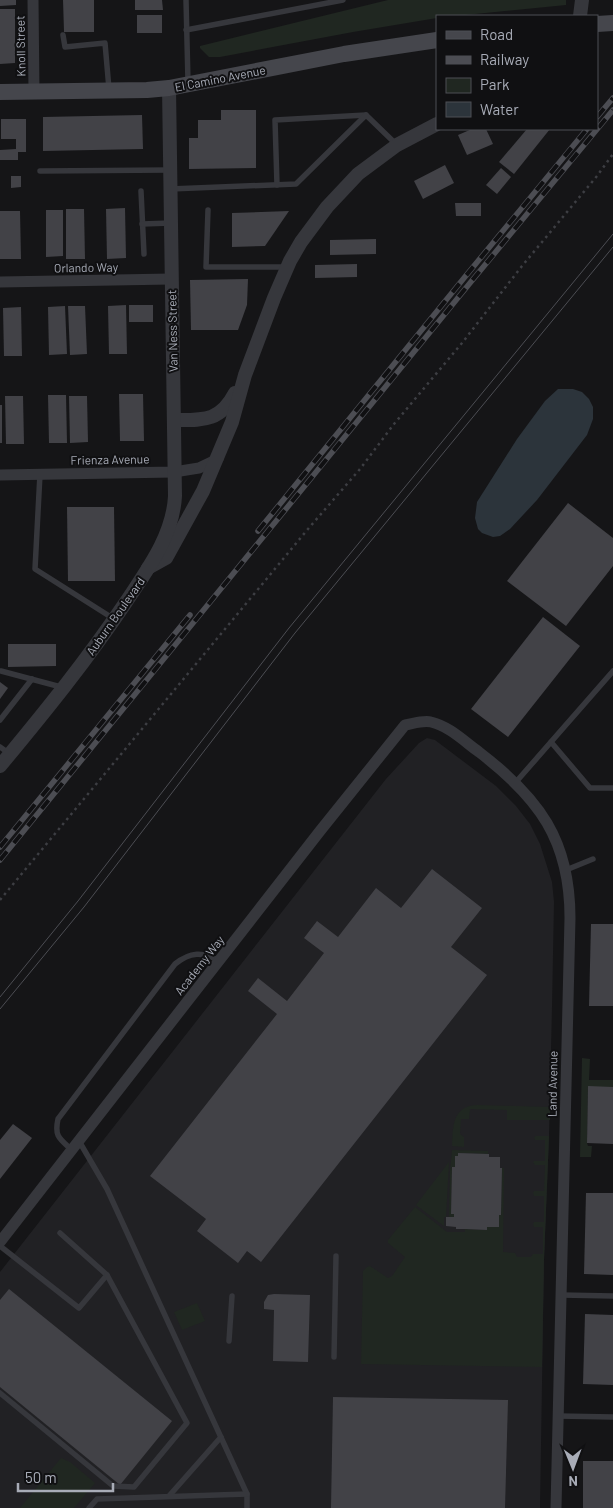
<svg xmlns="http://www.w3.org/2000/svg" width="613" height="1508" font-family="Barlow,sans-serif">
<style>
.built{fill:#212124}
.green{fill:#202721}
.water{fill:#2c343b}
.building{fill:#424247}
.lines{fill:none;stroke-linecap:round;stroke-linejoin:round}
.path{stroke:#3d3e43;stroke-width:2.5;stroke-dasharray:2.5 4;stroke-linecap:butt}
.service{stroke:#36373c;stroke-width:5.5}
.minor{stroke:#36373c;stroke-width:11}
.tertiary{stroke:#36373c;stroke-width:14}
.secondary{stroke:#45464c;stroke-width:16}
.tram{stroke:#4c4d53;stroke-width:1}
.rail-casing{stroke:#4c4d53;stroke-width:5.5}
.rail{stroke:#101012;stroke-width:4;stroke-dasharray:11;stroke-linecap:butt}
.labels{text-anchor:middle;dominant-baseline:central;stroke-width:4;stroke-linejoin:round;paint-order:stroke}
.street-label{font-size:12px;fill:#a8acb7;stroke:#101012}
</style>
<rect width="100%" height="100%" fill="#151517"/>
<!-- built -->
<path class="built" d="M427,738L435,740L496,786L516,806L530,824L540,844L552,882L554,902L552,1007L549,1136L544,1260L540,1508H0V1272L386,779L419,743Z"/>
<!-- green -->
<g class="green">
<path d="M388,0H566V5L455,16H437V18L353,32L220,57H209L200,48V46Z"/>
<path d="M582,1058L590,1059L589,1080H613V1087H588L587,1143L588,1146H592L591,1157H580Z"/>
<path d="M477,1105L550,1107V1120H507V1110L470,1109L469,1119H461L460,1134L464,1137V1147L452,1146C453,1127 452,1106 477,1105Z"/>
<path d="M536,1136H549L544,1260L542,1367L361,1364L363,1271L367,1267L370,1266L388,1278L392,1276L405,1257L388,1243V1240L415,1207L447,1232H465V1229L487,1230V1227H499V1215H501L502,1168H504L503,1252L515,1253L517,1257H531L533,1254H543V1227H534L533,1224L534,1222H544V1196H534L533,1193L534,1191H544L545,1165H535L533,1162L534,1161H545V1140H535L534,1137Z"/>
<path d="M452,1150L488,1151V1154L458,1153V1156H455V1167H452L451,1214H454V1217H449L450,1171Z"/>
<path d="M449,1162L446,1217H444V1226L416,1205Z"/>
<path d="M197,1303L205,1321L182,1330L174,1312Z"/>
<path d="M61,1458L70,1462L95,1483L74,1508H20Z"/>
</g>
<!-- water -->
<path class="water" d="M558,389H573L582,392L589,399L593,407V419L587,435L537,500L510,529L500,536L493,537L482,533L478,529L475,518L477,502L517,439L545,401Z"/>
<!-- building -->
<g class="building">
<path d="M0,0H16V5L0,6Z"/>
<path d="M63,0H94V32H64Z"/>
<path d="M135,0H162L163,10H135Z"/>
<path d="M0,9H15V63L0,64Z"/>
<rect x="137" y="15" width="25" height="18"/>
<path d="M221,110H256V168L189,169V138H198V120H221Z"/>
<path d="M142,115L143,149L43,151V117Z"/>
<path d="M1,119H26V152H18V160H0V150L16,149V139H1Z"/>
<path d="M472,129H486L493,144L467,155L458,135Z"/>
<path d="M527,129H550L514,174L499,162Z"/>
<path d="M445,165L454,183L423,199L414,181Z"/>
<path d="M501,168L511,177L497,194L486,185Z"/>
<path d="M11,176H21V187L11,188Z"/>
<path d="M455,203H481V216H456Z"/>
<path d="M125,208L126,258L107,259L106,209Z"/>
<path d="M66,209H84L85,259H66Z"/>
<path d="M46,210H63V256L46,257Z"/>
<path d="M0,211H20L21,259H0Z"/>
<path d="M289,211L265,246L232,247V213Z"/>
<path d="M376,239V254L330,255V240Z"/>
<path d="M357,264V277L315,278V265Z"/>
<path d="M248,279L247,305L238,330H191L190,280Z"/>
<path d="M126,305L127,354H109L108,306Z"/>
<rect x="129" y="305" width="24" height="17"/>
<path d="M65,306L67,354L49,355L48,307Z"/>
<path d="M68,306H85L87,354L70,355Z"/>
<path d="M21,307L22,356H4L3,308Z"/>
<path d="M119,394H143L144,441H120Z"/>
<path d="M48,395H66L67,443H49Z"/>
<path d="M5,396H23L24,444H6Z"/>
<path d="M69,396H87L88,442L70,443Z"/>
<rect x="0" y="405" width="2" height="38"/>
<path d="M568,503L613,538V566L566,626L507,581Z"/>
<path d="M67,507H114L115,581H68Z"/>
<path d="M543,617L580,646L508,737L471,709Z"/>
<path d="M8,644H56V666L8,667Z"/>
<path d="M0,682L8,688L0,699Z"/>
<path d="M432,869L482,908L451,947L487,975L261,1262L247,1251L238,1263L197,1231L206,1219L150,1176L277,1014L248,991L258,978L287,1001L324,953L304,938L317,921L338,937L376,888L401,908Z"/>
<path d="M591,924H613V1006H589Z"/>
<path d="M588,1086L613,1087V1144L587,1143Z"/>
<path d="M13,1124L32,1138L0,1179V1140Z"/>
<path d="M458,1153L489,1154V1157H500V1168H502L501,1215H499V1227H487V1230L465,1229H456V1227L446,1226V1217H454V1214H451L452,1167H455V1156H458Z"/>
<path d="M586,1193H613V1275L584,1274Z"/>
<path d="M9,1289L172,1421L120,1485L0,1387V1300Z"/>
<path d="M274,1294L310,1295L308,1362L273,1361L274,1310L264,1309V1302L268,1295Z"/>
<path d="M585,1314L613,1315V1385L583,1384Z"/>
<path d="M333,1397L508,1400L505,1508H331Z"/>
<rect x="583" y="1461" width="30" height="47"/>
</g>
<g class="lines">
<!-- path -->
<path class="path" d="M0,900L308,529L360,469L394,424L462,343L522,266L597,176L613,154"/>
<!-- service -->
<g class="service">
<path d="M186,0L188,82"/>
<path d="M186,30L343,0"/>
<path d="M63,35L65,47L105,43L109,89"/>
<path d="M40,171L170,170"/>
<path d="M277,185L275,120L366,115"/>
<path d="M170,189L296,184L366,115L397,145"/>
<path d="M141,191L144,254"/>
<path d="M208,210L206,267H287"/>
<path d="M142,224L171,223"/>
<path d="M40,474L35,569L114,619"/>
<path d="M1,671L61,687"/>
<path d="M0,720L32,679"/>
<path d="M551,742L590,788H613"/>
<path d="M0,747L10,754"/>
<path d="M516,782L613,671"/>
<path d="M566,870L593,859"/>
<path d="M79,1141L107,1189L247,1494V1508"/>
<path d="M72,1150C60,1139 54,1137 58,1119L175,964C190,952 203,951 219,961"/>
<path d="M0,1246L79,1308L107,1275L60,1233"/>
<path d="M561,1295L613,1296"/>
<path d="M229,1341L232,1296"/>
<path d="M334,1357L336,1256"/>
<path d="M0,1393L113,1486L134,1487L187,1423L107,1275"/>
<path d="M558,1416L613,1417"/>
<path d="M169,1496L221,1437"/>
<path d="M89,1508L97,1499L247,1494"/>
</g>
<!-- minor -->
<g class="minor">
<path d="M33,0L34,92"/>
<path d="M0,282L171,279"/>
<path d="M0,475L174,472L199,468L218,459"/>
<path d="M0,1242L320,831L405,725C412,724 423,720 431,722C449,726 465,742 479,752C539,798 570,840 570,918L556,1508"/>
</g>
<!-- tertiary -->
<g class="tertiary">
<path d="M580,16L582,0"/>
<path d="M174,420C203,420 220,422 235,393"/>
<path d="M148,568L166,558L203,491L232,422L245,375L274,298L290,261L301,242L327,207L358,174L397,145L437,124"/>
<path d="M0,766C44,713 87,660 126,602C147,570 173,536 175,496L169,88"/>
</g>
<!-- secondary -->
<g class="secondary">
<path d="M597,24L613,23"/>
<path d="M0,92L147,90L169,88L344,54L437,40"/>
</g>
<!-- tram -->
<g class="tram">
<path d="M0,997L78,901L289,628L613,234"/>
<path d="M0,1009L84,907L295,633L613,247"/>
</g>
<!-- rail casing -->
<g class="rail-casing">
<g id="rail">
<path d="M597,117L613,98"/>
<path d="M258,531L464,278L587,129"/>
<path d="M0,847L190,615"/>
<path d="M0,860L470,283L613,110"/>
</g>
</g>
<!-- rail -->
<use href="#rail" class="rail"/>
</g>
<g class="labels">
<!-- street labels -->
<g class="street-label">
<text transform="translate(20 46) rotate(-91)">Knoll Street</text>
<text transform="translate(220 78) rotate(-11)">El Camino Avenue</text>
<text transform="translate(86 267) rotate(-1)">Orlando Way</text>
<text transform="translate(172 331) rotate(-91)">Van Ness Street</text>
<text transform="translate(110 459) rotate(-1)">Frienza Avenue</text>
<text transform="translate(115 616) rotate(-55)">Auburn Boulevard</text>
<text transform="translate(199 965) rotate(-52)">Academy Way</text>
<text transform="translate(552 1084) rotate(-89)">Land Avenue</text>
</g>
</g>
<!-- legend -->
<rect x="436" y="15" width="162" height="115" fill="#101012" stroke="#4d4e54"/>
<rect x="446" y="31" width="25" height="8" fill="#45464c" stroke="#4d4e54"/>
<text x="480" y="40" font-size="15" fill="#a8acb7">Road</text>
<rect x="446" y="56" width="25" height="8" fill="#4c4d53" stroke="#4d4e54"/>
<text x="480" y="65" font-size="15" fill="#a8acb7">Railway</text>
<rect x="446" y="78" width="25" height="15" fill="#202721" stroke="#4d4e54"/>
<text x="480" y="90" font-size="15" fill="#a8acb7">Park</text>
<rect x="446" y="102" width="25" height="15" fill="#2c343b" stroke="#4d4e54"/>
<text x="480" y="115" font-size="15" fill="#a8acb7">Water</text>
<!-- north arrow -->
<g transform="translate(573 1468) rotate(179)" stroke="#101012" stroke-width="4" paint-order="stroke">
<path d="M0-4L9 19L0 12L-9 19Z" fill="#a8acb7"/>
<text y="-8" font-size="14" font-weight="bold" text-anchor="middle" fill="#a8acb7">N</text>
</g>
<!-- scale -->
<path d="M18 1483v8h95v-8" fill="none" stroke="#a8acb7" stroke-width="2.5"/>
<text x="25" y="1483" font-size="15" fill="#a8acb7" stroke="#101012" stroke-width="4" paint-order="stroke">50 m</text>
</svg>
